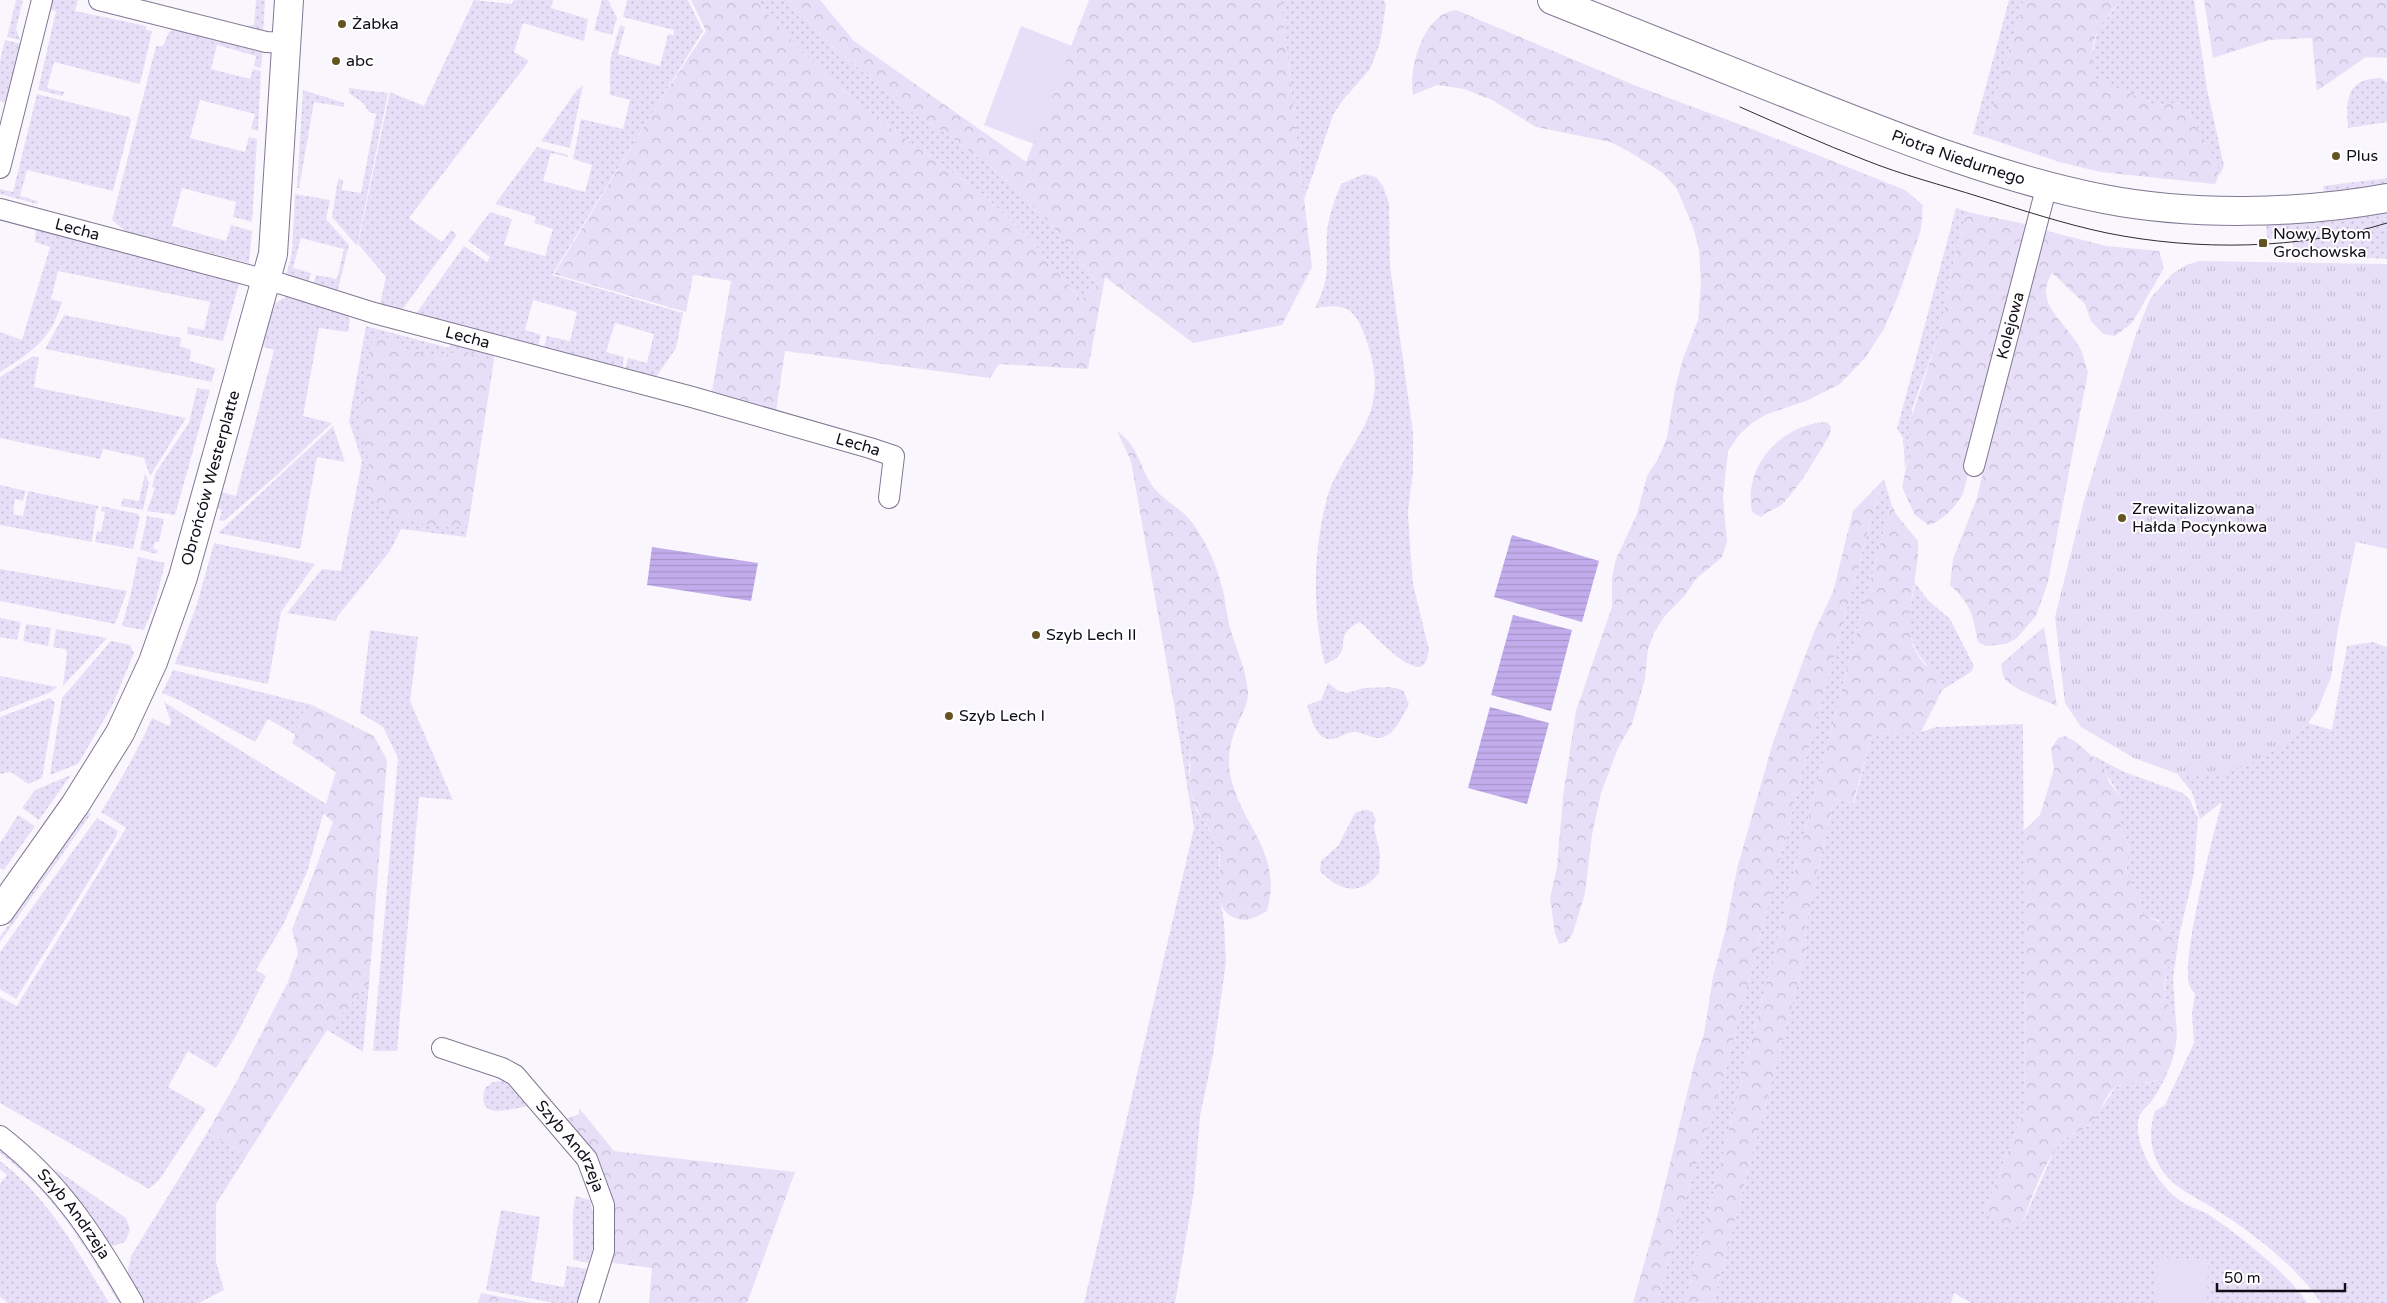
<svg xmlns="http://www.w3.org/2000/svg" width="2387" height="1303" font-family="'Varela Round',sans-serif">
<style>
.grass{fill:url(#grass-dots)}
.forest{fill:url(#forest-crowns)}
.park{fill:url(#park-tufts)}
.pitch{fill:#e7dff7}
.water{fill:url(#water-rules)}
.lines{fill:none;stroke-linecap:round;stroke-linejoin:round}
.street-casing{stroke:#807792;stroke-width:22}
.secondary-casing{stroke:#807792;stroke-width:30}
.street{stroke:#fff;stroke-width:20}
.secondary{stroke:#fff;stroke-width:28}
.tram{stroke:#2d2a34;stroke-width:1}
.poi-dot{fill:#655422;stroke:#fff;stroke-width:2}
.labels{text-anchor:middle;dominant-baseline:central;stroke-width:4;stroke-linejoin:round;paint-order:stroke}
.poi-label{font-size:16px;fill:#110e18;stroke:#fff;text-anchor:start}
.street-label{font-size:16px;fill:#110e18;stroke:#fff}
</style>
<defs>
<pattern id="grass-dots" width="8" height="8" patternUnits="userSpaceOnUse" patternTransform="scale(1.25)"><rect width="8" height="8" fill="#e7dff7"/><path d="M2 2h.1M6 6h.1" fill="none" stroke="#c5bed3" stroke-width="1.8" stroke-linecap="round"/></pattern>
<pattern id="forest-crowns" width="20" height="18" patternUnits="userSpaceOnUse" patternTransform="scale(1.25)"><rect width="20" height="18" fill="#e7dff7"/><path d="M2 6a3 3 0 1 1 6 0M12 15a3 3 0 1 1 6 0" fill="none" stroke="#c5bed3"/></pattern>
<pattern id="park-tufts" width="24" height="20" patternUnits="userSpaceOnUse" patternTransform="scale(1.25)"><rect width="24" height="20" fill="#e7dff7"/><path d="M3 7l-1-3M5 7V3M7 7l1-3M15 17l-1-3M17 17v-4M19 17l1-3" fill="none" stroke="#c5bed3"/></pattern>
<pattern id="water-rules" width="6" height="5" patternUnits="userSpaceOnUse" patternTransform="scale(1.25)"><rect width="6" height="5" fill="#c3acec"/><path d="M0 2.5h6" fill="none" stroke="#a693ca"/></pattern>
</defs>
<rect width="100%" height="100%" fill="#f9f7fd"/>
<!-- grass -->
<g class="grass">
<path d="M16,0H23L16,29L20,40L7,37Z"/>
<path d="M50,0H78L75,11L146,26V30L152,31L140,84L54,62L47,88L64,92L63,96L38,90L56,11L43,8Z"/>
<path d="M256,0H265L263,33L247,29V26L254,25Z"/>
<path d="M474,0L512,4L514,0H553L551,8L588,19L584,41L523,23L514,52L529,61L409,218L442,242L451,230L457,235L399,314L379,309L386,277L358,244L390,92L424,106Z"/>
<path d="M602,0H608L617,18L612,35L594,30Z"/>
<path d="M627,0H688L703,31L552,275L683,313L676,348L656,377L625,370L628,358L647,363L654,334L615,323L606,352L624,357L622,369L543,350L547,336L570,341L577,312L533,300L525,330L541,335L538,348L413,318L464,246L487,262L490,257L468,241L490,212L512,219L504,245L545,256L553,229L534,223L536,217L495,204L537,147L568,155V157L551,153L543,181L585,192L592,165L573,159L581,119L623,129L630,100L610,95V61L620,25L625,27L618,54L660,66L668,34L674,35V30L623,17Z"/>
<path d="M755,0H789L819,34L901,105L951,137L1001,175L1049,222L1098,284L1081,300L1032,241L984,195L885,124L840,88L802,52Z"/>
<path d="M1281,0H1384L1386,5L1380,43L1370,69L1343,100L1333,115L1304,200Z"/>
<path d="M2009,0H2024L1984,137L1973,134Z"/>
<path d="M2122,0H2194L2207,89L2224,166L2219,176C2216,155 2210,153 2201,136C2194,121 2194,114 2180,103L2156,105L2095,79L2091,60L2098,28Z"/>
<path d="M179,26L263,45L261,68L254,66L256,56L217,45L211,69L250,79L253,69L261,71L258,131L251,129L255,114L200,100L190,138L245,152L249,137L257,139L252,222L233,217L236,202L182,188L172,226L226,241L231,225L252,231L249,263L125,231L112,220L156,46H163L169,32Z"/>
<path d="M5,40L21,44L12,105L0,101V61Z"/>
<path d="M2381,78L2387,82V122L2348,128C2346,99 2346,79 2381,78Z"/>
<path d="M583,85L570,148L541,141L576,91Z"/>
<path d="M349,88L388,93L357,246L332,217L338,179L343,180L342,190L361,193L376,114L369,112L363,103L349,93Z"/>
<path d="M303,90L344,103V107L314,102L299,188H297Z"/>
<path d="M37,94L129,117L131,120L113,191L27,170L20,196L38,201L37,204L0,194V189L13,192Z"/>
<path d="M1364,174L1376,177L1383,186L1389,203L1390,266L1413,432V472L1408,511L1409,532L1413,584L1429,650L1426,662L1421,667C1403,669 1374,634 1360,622C1347,628 1342,635 1343,649L1338,657L1325,665C1312,611 1313,552 1327,498C1336,466 1361,440 1371,410C1379,383 1373,356 1363,331C1353,305 1340,304 1315,308C1332,274 1325,267 1327,233C1328,216 1335,200 1341,184Z"/>
<path d="M2387,178V184L2325,194L2323,186Z"/>
<path d="M295,194L330,200L326,219L349,245L337,293L313,286L316,275L337,279L344,249L301,238L293,268L311,273L308,285L285,279L292,253Z"/>
<path d="M1956,208L1972,213L1965,217L1952,268L1940,332L1912,409L1910,449L1905,469L1903,438L1897,429Z"/>
<path d="M2387,209V259L2294,253L2292,238L2267,239L2266,223Z"/>
<path d="M36,227L240,280L223,341L187,334L188,327L204,330L210,302L58,271L51,299L62,302C51,340 32,352 0,372V332L22,340L50,247L35,242Z"/>
<path d="M286,297L343,312L350,319L348,332L319,328L303,416L332,423L278,474L224,521L219,520L222,510L217,508L221,492L236,496L274,350L261,346L273,304Z"/>
<path d="M64,315L181,338L180,346L191,350L190,361L215,368L212,382L45,349Z"/>
<path d="M366,326L449,348L451,340L495,351L466,537L401,529L390,551L337,617L336,621L287,613L322,569L341,571L362,461L349,421Z"/>
<path d="M33,356L39,358L34,387L186,418L150,476L144,458L103,449L100,459L0,438V377Z"/>
<path d="M197,388L210,390L175,515L147,511L155,488L152,487L156,472L189,423Z"/>
<path d="M333,426L345,462L317,457L300,549L218,533Z"/>
<path d="M145,473L149,483L143,510L121,506L123,498L139,501Z"/>
<path d="M1884,479L1891,503L1812,803L1685,1303H1657L1680,1217L1724,1076L1804,766L1874,509Z"/>
<path d="M0,485L26,491L23,501L15,499L13,514L23,516L28,491L99,506L96,511L92,542L0,525Z"/>
<path d="M102,506L138,514L140,517L133,549L95,542L97,531L101,532L105,512L101,511Z"/>
<path d="M147,516L164,519L159,542H155L153,549L158,550L157,554L140,550Z"/>
<path d="M214,543L315,564L281,612L268,684L175,664L197,604Z"/>
<path d="M138,557L165,563L155,603L144,630L122,626L131,593Z"/>
<path d="M0,569L127,591L115,624L0,601Z"/>
<path d="M1914,582L1928,600L1950,619L1974,666L1971,672L1942,690L1941,680C1922,662 1908,645 1909,617C1909,605 1915,593 1914,582Z"/>
<path d="M0,618L21,622L17,640L0,637Z"/>
<path d="M26,624L51,628L48,646L23,641Z"/>
<path d="M56,629L107,638L63,686L67,653L65,649L53,647Z"/>
<path d="M370,630L418,637L410,701L453,800L419,797L397,1051H373L398,758L383,727L360,713Z"/>
<path d="M111,641L130,645L134,653L112,706L78,764L50,775L62,698Z"/>
<path d="M2373,642L2387,647V1303H2321C2295,1265 2252,1232 2213,1208C2196,1197 2176,1189 2164,1173C2150,1154 2148,1133 2155,1111L2165,1105L2194,1043L2192,1014L2195,993C2193,991 2191,990 2190,987C2179,966 2214,831 2222,802L2200,819L2192,792L2178,775L2284,744L2308,723L2332,730L2347,646Z"/>
<path d="M173,670L312,705C298,716 299,719 296,735L268,719L255,742L179,700L162,693Z"/>
<path d="M0,676L57,687L51,692L0,712Z"/>
<path d="M1328,683L1337,690L1347,693L1364,688L1390,687L1403,690L1409,704C1402,717 1393,740 1376,738C1369,737 1363,733 1357,732C1351,731 1344,735 1339,737C1317,747 1312,720 1307,705L1321,700Z"/>
<path d="M50,698L55,702L42,778L28,784L11,772L0,774V717Z"/>
<path d="M164,702L326,804L307,872L283,925L256,970L266,976L237,1034L216,1068L188,1051L168,1087L206,1109L159,1180L149,1189L0,1103V997L17,1006L126,828L101,812C120,781 138,751 152,718L169,726L171,722Z"/>
<path d="M1174,705L1184,716L1191,743L1189,769L1192,798L1196,810L1215,838L1219,852V894L1224,921L1226,962L1213,1055L1200,1116L1194,1191L1175,1303H1084L1194,828Z"/>
<path d="M2023,724L2025,1107L1984,1214L2022,1224L2055,1149L2066,1138L2090,1125L2115,1088L2130,1081L2147,1083L2156,1081L2168,1073C2163,1081 2159,1091 2153,1099C2149,1106 2142,1109 2139,1117C2132,1144 2158,1184 2178,1199C2188,1207 2202,1210 2212,1217C2238,1234 2292,1277 2307,1303H1971L1954,1293L1951,1303H1713L1806,952L1805,929L1834,799L1854,803L1872,734L1921,732L1936,727Z"/>
<path d="M2092,755L2124,772L2183,793L2190,800L2198,818L2194,873L2179,936L2173,979L2176,1023L2166,1003L2164,992L2166,978L2159,920L2149,918L2143,913L2140,899L2126,873L2129,846L2118,819L2122,799C2112,784 2104,768 2092,755Z"/>
<path d="M71,775L39,820L22,808L35,790Z"/>
<path d="M1362,810H1368L1373,813L1376,820L1374,827L1380,854L1379,873C1360,897 1339,891 1320,871L1321,861L1338,846L1355,813Z"/>
<path d="M89,812L91,814L0,942V937Z"/>
<path d="M18,815L35,826L4,870L0,868V843Z"/>
<path d="M97,818L118,831L116,837L16,999L0,989V952Z"/>
<path d="M369,984L363,1052L327,1030Z"/>
<path d="M504,1081L510,1084L532,1106C516,1106 474,1125 485,1088L493,1082Z"/>
<path d="M207,1133L247,1155L216,1204V1262L224,1290L199,1303H143L127,1276L131,1256Z"/>
<path d="M0,1145L46,1186L125,1303H119C85,1246 54,1193 0,1153Z"/>
<path d="M0,1161C49,1198 78,1252 109,1303H8L0,1297V1184L7,1175L0,1169Z"/>
<path d="M54,1168L126,1218L130,1230L125,1242L113,1246L106,1243Z"/>
<path d="M576,1196L590,1200C595,1218 597,1245 588,1263L573,1260C575,1239 570,1216 576,1196Z"/>
<path d="M501,1210L540,1217L531,1281L564,1287L567,1266L587,1269L577,1303H554L486,1290Z"/>
</g>
<!-- forest -->
<g class="forest">
<path d="M691,0H755L802,52L840,88L885,124L984,195L1032,241L1081,300L1098,284L1049,222L1001,175L951,137L901,105L819,34L789,0H820L854,41L1026,162L1089,0H1281L1312,267L1282,325L1193,343L1105,277L1088,369L999,364L990,378L785,351L776,412L711,397L731,281L693,275L686,312L554,274L659,102L706,31Z"/>
<path d="M2024,0H2122C2097,26 2087,42 2095,78L2156,105L2180,103C2196,116 2193,122 2203,138C2211,153 2225,166 2215,184L2101,172L2063,163L1984,137Z"/>
<path d="M2204,0H2387V58L2366,57L2317,91L2312,38L2269,40L2213,58Z"/>
<path d="M1456,10L1634,85L1752,129L1905,190L1923,205L1921,229L1899,294L1884,329L1865,358L1840,384L1806,401L1767,414L1752,423L1739,435L1728,451L1723,496L1727,542L1722,557L1696,579L1686,594L1664,617L1654,633L1648,649L1645,679L1632,724L1618,748L1601,793L1592,835L1585,893L1573,933L1567,942L1559,944L1555,933L1550,899L1557,867L1563,797L1576,711L1612,607V577L1616,559L1637,514L1647,476L1658,459L1667,438L1675,388L1683,359L1698,320L1701,284L1699,249L1693,227L1677,189L1663,173L1628,151L1610,142L1536,127L1492,100L1464,89L1437,85L1413,95C1408,68 1424,13 1456,10Z"/>
<path d="M1972,213L2030,225L1963,494C1957,505 1942,522 1928,525L1915,515L1902,487L1910,449V421L1940,332L1952,268L1965,217Z"/>
<path d="M2040,229L2106,246L2159,251L2164,268L2132,323L2115,336L2103,334L2091,321L2085,304L2052,273C2032,305 2068,323 2081,350C2084,357 2085,365 2088,372L2048,582L2036,616L2017,638L2006,644L1986,646L1978,642C1972,613 1972,606 1950,585L1953,559L1977,498Z"/>
<path d="M379,337L389,338L407,349L429,355L443,356L458,351H465L479,358L494,360L468,526L452,528L393,518L376,505L370,493L368,485L369,460L361,430V410L366,389L370,346L374,339Z"/>
<path d="M1827,422L1831,427L1830,434C1818,454 1798,490 1781,505C1775,510 1767,511 1761,517L1752,512C1743,466 1781,424 1827,422Z"/>
<path d="M1117,431C1139,447 1138,463 1151,484C1162,501 1183,508 1194,525C1208,545 1217,567 1223,590C1226,604 1227,618 1231,631C1237,651 1247,672 1248,693C1248,704 1243,712 1239,721C1231,739 1227,754 1230,773C1239,825 1284,851 1267,911C1257,917 1247,923 1235,918C1209,907 1223,872 1219,851C1215,830 1196,817 1192,796C1186,766 1199,729 1174,705L1131,461Z"/>
<path d="M1884,479L1874,509L1804,766L1724,1076L1680,1217L1657,1303H1633L1656,1221L1696,1057L1704,1034L1713,977L1725,932L1737,869L1773,742L1814,632L1833,592L1853,511Z"/>
<path d="M1891,503L1896,514L1918,541V557L1909,616L1910,633L1913,646L1919,657L1925,665L1935,670L1941,680L1942,690L1921,732L1872,734L1853,803L1834,799L1805,929L1806,952L1713,1303H1685L1812,803Z"/>
<path d="M2044,627L2057,706C2044,700 2014,690 2005,679C2002,675 2002,669 2001,664Z"/>
<path d="M312,705L374,736L387,760L369,984L327,1030L247,1155L207,1133L237,1081L288,982L298,953L292,930L333,822L323,813L336,772L292,743C302,723 291,721 312,705Z"/>
<path d="M2065,736L2076,742L2103,766L2109,782L2122,799L2118,819L2129,846L2126,873L2140,899L2143,913L2149,918L2168,925C2180,952 2164,965 2164,991C2164,1003 2174,1011 2176,1023C2179,1036 2174,1059 2168,1071C2159,1089 2132,1078 2116,1087C2104,1095 2101,1115 2090,1124C2083,1131 2071,1133 2064,1140C2045,1158 2031,1199 2022,1224L2010,1229L1984,1214L2025,1107L2023,831L2040,815L2054,769L2051,749L2058,738Z"/>
<path d="M579,1108L614,1151L795,1172L747,1303H649L652,1268L606,1262L608,1252L566,1119L579,1114Z"/>
<path d="M481,1293L533,1303H478Z"/>
</g>
<!-- park -->
<path class="park" d="M2200,261L2387,264V549L2356,542L2338,628L2331,677L2318,709L2308,723L2284,744L2260,760L2218,776L2178,774L2134,758L2081,727L2065,703L2055,617L2084,501L2136,334L2150,299L2172,274L2186,265Z"/>
<!-- pitch -->
<g class="pitch">
<path d="M1021,26L1072,46L1034,144L984,125Z"/>
<path d="M2158,1257L2208,1261L2207,1303H2155Z"/>
</g>
<!-- water -->
<g class="water">
<path d="M1512,535L1599,561L1582,622L1494,597Z"/>
<path d="M652,547L758,563L751,601L647,585Z"/>
<path d="M1513,615L1572,630L1551,711L1491,695Z"/>
<path d="M1490,707L1549,723L1527,804L1468,788Z"/>
</g>
<g class="lines">
<!-- street casing -->
<g class="street-casing">
<g id="street">
<path d="M99,0L266,42L287,43"/>
<path d="M0,168L42,0"/>
<path id="s1" d="M0,209L282,284L374,313L692,397L870,448L894,456L889,498"/>
<path id="s2" d="M1974,466L2047,185"/>
<path id="s3" d="M442,1048L502,1068L515,1075L587,1159L604,1205V1251L588,1303"/>
<path id="s4" d="M0,1136C61,1183 95,1237 133,1303"/>
</g>
</g>
<!-- secondary casing -->
<g class="secondary-casing">
<g id="secondary">
<path id="s5" d="M1552,0C1637,34 1723,68 1808,102C1904,140 2002,179 2104,199C2191,216 2300,214 2387,198"/>
<path id="s6" d="M0,911L75,805L120,733L153,662L183,577L273,254L289,0"/>
</g>
</g>
<!-- street -->
<use href="#street" class="street"/>
<!-- secondary -->
<use href="#secondary" class="secondary"/>
<!-- tram -->
<path class="tram" d="M1740,107C1781,125 1823,144 1865,160C1902,175 1942,185 1980,197C2022,210 2064,224 2107,233C2196,251 2300,250 2387,223"/>
</g>
<!-- markers -->
<g class="poi-dot">
<circle cx="342" cy="24" r="5"/>
<circle cx="336" cy="61" r="5"/>
<circle cx="2336" cy="156" r="5"/>
<rect x="2258" y="238" width="10" height="10" rx="2.5"/>
<circle cx="2122" cy="518" r="5"/>
<circle cx="1036" cy="635" r="5"/>
<circle cx="949" cy="716" r="5"/>
</g>
<g class="labels">
<!-- poi labels -->
<g class="poi-label">
<text x="352" y="24">Żabka</text>
<text x="346" y="61">abc</text>
<text x="2346" y="156">Plus</text>
<text x="2273" y="234">Nowy Bytom<tspan x="2273" dy="18">Grochowska</tspan></text>
<text x="2132" y="509">Zrewitalizowana<tspan x="2132" dy="18">Hałda Pocynkowa</tspan></text>
<text x="1046" y="635">Szyb Lech II</text>
<text x="959" y="716">Szyb Lech I</text>
</g>
<!-- street labels -->
<g class="street-label">
<text stroke="none"><textPath href="#s5" startOffset="436">Piotra Niedurnego</textPath></text>
<text stroke="none"><textPath href="#s1" startOffset="80">Lecha</textPath></text>
<text stroke="none"><textPath href="#s2" startOffset="145">Kolejowa</textPath></text>
<text stroke="none"><textPath href="#s1" startOffset="485">Lecha</textPath></text>
<text stroke="none"><textPath href="#s1" startOffset="890">Lecha</textPath></text>
<text stroke="none"><textPath href="#s6" startOffset="486">Obrońców Westerplatte</textPath></text>
<text stroke="none"><textPath href="#s3" startOffset="169">Szyb Andrzeja</textPath></text>
<text stroke="none"><textPath href="#s4" startOffset="108">Szyb Andrzeja</textPath></text>
</g>
</g>
<!-- scale -->
<path d="M2217 1283v8h128v-8" fill="none" stroke="#110e18" stroke-width="2.5"/>
<text x="2224" y="1283" font-size="15" fill="#110e18" stroke="#ffffff" stroke-width="4" paint-order="stroke">50 m</text>
</svg>
